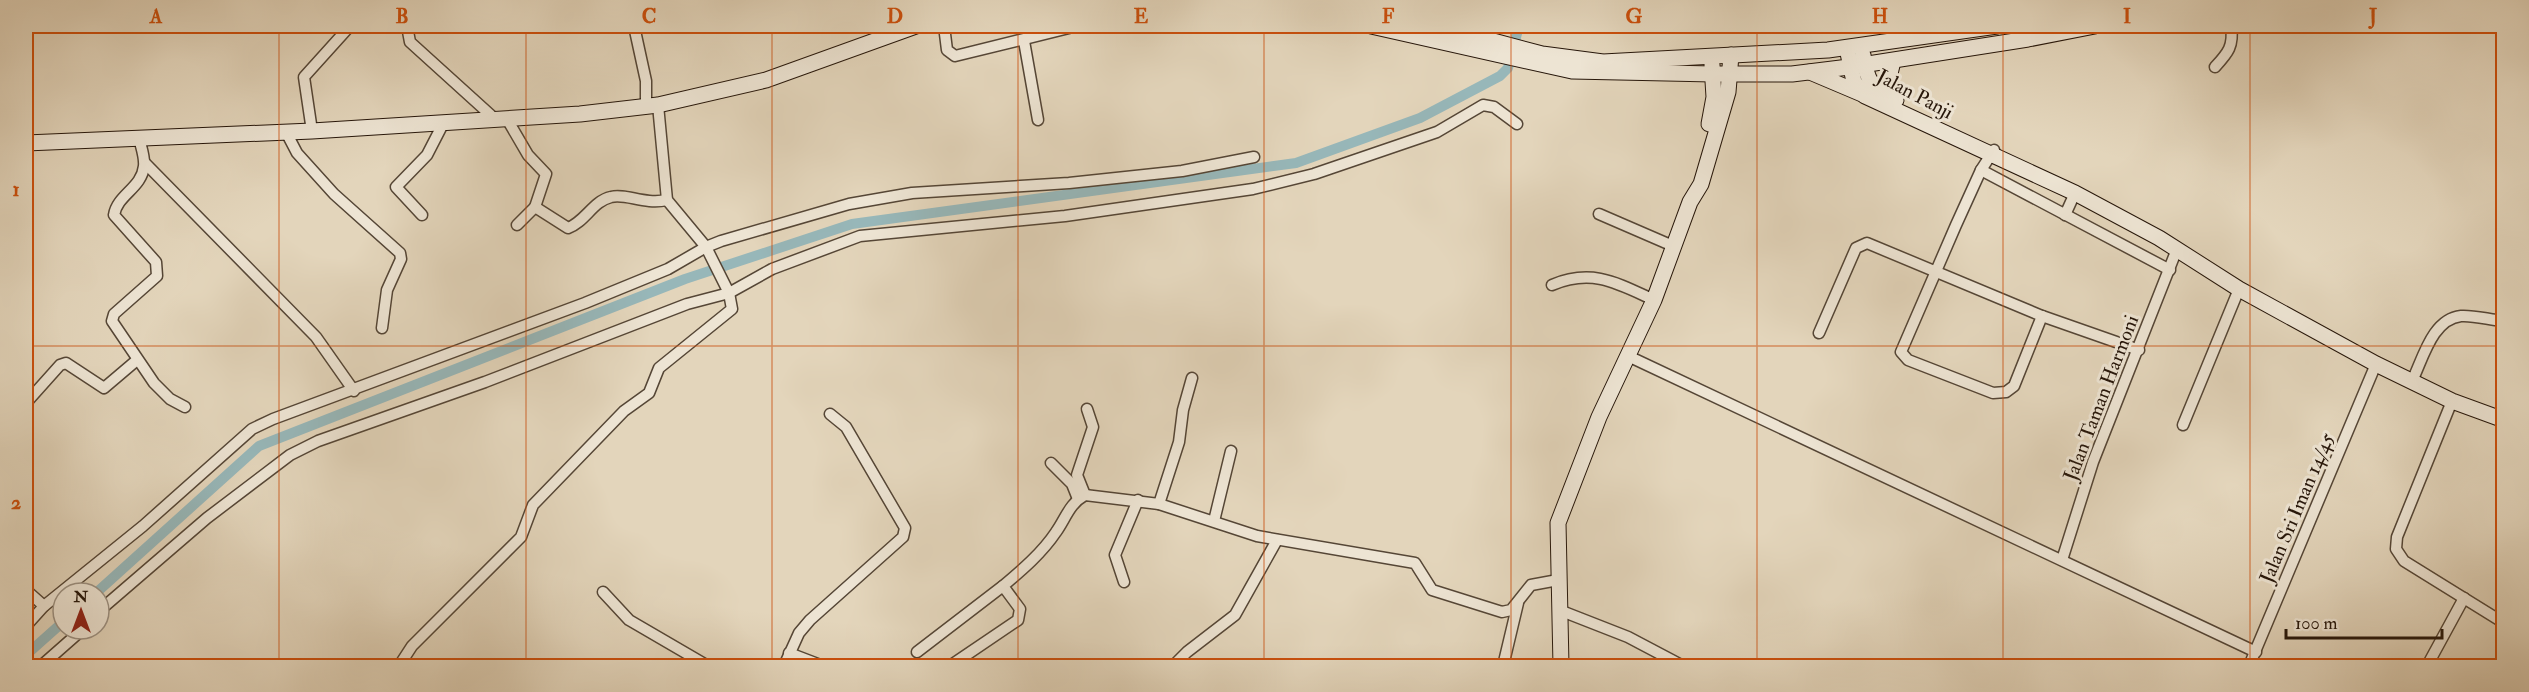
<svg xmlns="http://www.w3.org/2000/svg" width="2529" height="692" font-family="'IM FELL Double Pica',serif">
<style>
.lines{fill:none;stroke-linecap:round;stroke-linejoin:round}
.canal{stroke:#97b7b9;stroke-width:10}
.street-casing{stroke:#554636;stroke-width:13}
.secondary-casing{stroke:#26160a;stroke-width:17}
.street{stroke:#ede4d3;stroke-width:10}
.secondary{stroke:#ede4d3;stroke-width:15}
.grid{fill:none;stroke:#cb4f0c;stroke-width:1.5;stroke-opacity:0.55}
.labels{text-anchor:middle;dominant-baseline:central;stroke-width:6;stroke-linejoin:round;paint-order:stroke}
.street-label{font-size:20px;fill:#26160a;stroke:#ede4d3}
.neatline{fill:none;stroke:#cb4f0c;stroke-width:2}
.grid-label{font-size:20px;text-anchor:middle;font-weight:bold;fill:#cb4f0c}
</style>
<rect width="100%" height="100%" fill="#e3d5bb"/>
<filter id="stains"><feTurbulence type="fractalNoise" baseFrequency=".00333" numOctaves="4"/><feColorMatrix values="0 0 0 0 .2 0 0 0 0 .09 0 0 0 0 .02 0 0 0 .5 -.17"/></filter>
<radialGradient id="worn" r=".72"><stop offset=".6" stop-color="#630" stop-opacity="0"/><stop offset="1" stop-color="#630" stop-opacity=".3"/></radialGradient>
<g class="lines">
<!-- canal -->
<g class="canal">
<path d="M96,593L259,446L685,279L852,224L1296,163L1420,118L1500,76L1508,68L1519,26"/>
<path d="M26,655L63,622"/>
</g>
<!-- street casing -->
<g class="street-casing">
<g id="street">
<path d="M407,26L410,42L495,119"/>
<path d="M634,26L646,81V107"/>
<path d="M944,26L947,50L955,56L1073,27"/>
<path d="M1024,41L1038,120"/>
<path d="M2215,67C2228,53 2234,46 2231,26"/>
<path d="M507,119L528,155L546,174L535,207L517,225"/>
<path d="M312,131L304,77L350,26"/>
<path d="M286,132L297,153L334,194L400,253L401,259L387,290L382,328"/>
<path d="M139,138C141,147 145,157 144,166C142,188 117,195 114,215L156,262L157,276L114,314L112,321L154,383L170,399L185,407"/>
<path d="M1994,150L1981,170L1956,225L1901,352L1908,360L1993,393L2006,392L2014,386L2042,316"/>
<path d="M145,163L316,337L354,391"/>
<path d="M1981,170L2170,270"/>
<path d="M535,207L568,228C585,222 593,201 611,197C626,193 644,205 667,200"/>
<path d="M1599,214L1673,246"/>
<path d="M422,215L396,187L427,155L444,122"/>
<path d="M2065,215L2075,193"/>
<path d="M1552,285C1592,268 1617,283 1654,300"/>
<path d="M1819,333L1856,248L1867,243L2042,316L2139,350"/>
<path d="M1628,356L2256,652"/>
<path d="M2412,381C2423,359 2432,319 2461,316C2474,315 2490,320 2504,321"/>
<path d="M2452,401L2397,537L2396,549L2404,561L2504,623"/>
<path d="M26,403L60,365L66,363L104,388L137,360"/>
<path d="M2183,425L2239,289"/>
<path d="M1051,463L1072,484L1078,499"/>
<path d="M1085,495L1077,475L1093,427L1087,409"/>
<path d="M1159,504L1179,442L1183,410L1192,378"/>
<path d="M1214,521L1231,451"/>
<path d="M2062,560L2093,462L2177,249"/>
<path d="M1124,582L1115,555L1138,500"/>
<path d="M26,590L44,606"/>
<path d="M603,592L629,620L708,666"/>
<path d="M1559,610L1628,637L1683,666"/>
<path d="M99,611L207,518L290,455L318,441L485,382L687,304L729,293L772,269L860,236L1065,216L1253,189L1314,174L1437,132L1483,105L1494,107L1517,124"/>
<path d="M26,626L44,606L143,526L252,429L273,419L585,303L668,269L706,247L721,241L849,204L912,193L1069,183L1182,171L1254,157"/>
<path d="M917,652L1003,586"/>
<path d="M789,653L823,666"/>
<path d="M41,666L83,629"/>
<path d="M399,666L412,646L521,537L533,505L624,411L649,393L659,368L732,309L729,293L706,247L667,200L658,105"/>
<path d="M784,666L799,633L810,620L903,537L905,528L846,427L830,414"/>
<path d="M950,666L1018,620L1020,609L1003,586C1022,570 1042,553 1056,532C1066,518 1069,504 1085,495L1159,504L1257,536L1415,563L1432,590L1502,612L1511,610L1531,585L1558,580"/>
<path d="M1173,666L1187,652L1235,615L1277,540"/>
<path d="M1503,666L1518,603"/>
<path d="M2249,666L2376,364"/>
<path d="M2427,666L2464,598"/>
</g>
</g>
<!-- secondary casing -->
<g class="secondary-casing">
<g id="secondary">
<path d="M1371,26L1572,71L1713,74H1792L1849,67L2028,39L2095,26"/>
<path d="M1437,26L1542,54L1603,62L1828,50L1997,26"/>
<path d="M1847,48L1854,82L1865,96L2075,193L2159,238L2239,289L2376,364L2452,401L2504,420"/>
<path d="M1863,55C1867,82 1871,87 1896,100"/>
<path d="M1810,72L1862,94"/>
<path d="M1885,95L1893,61"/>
<path d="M1709,124L1714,97L1712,65"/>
<path d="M26,143L312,131L580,114L658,105L766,80L916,26"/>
<path d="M1561,666L1558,523L1599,417L1654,300L1690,202L1701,184L1728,92L1731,55"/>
</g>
</g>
<!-- street -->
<use href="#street" class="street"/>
<!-- secondary -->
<use href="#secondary" class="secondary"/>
</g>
<!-- grid -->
<path class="grid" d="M279,26V666M526,26V666M772,26V666M1018,26V666M1264,26V666M1511,26V666M1757,26V666M2003,26V666M2250,26V666M26,346H2504"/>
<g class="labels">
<!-- street labels -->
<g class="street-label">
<text transform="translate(1915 94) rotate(28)">Jalan Panji</text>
<text transform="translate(2101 398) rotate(-69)">Jalan Taman Harmoni</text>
<text transform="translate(2297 508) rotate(-67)">Jalan Sri Iman 14/45</text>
</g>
</g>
<!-- margin -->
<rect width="2529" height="692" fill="none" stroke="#e3d5bb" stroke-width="66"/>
<!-- north arrow -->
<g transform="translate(81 611)"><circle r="28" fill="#ede4d3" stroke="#9d9283" stroke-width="1.5"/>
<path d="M0-4.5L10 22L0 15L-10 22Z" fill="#8f2418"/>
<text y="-9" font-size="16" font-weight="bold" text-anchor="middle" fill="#26160a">N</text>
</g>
<!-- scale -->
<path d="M2286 629v9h156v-9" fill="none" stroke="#26160a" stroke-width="3"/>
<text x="2295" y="629" font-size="18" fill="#26160a" stroke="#ede4d3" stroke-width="4.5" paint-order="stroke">100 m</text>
<rect x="33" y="33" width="2463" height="626" class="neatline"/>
<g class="grid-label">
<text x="156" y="23">A</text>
<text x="402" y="23">B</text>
<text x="649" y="23">C</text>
<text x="895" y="23">D</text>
<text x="1141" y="23">E</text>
<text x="1388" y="23">F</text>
<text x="1634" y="23">G</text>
<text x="1880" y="23">H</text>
<text x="2127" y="23">I</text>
<text x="2373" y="23">J</text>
<text x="16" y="196">1</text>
<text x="16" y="509">2</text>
</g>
<rect width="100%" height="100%" filter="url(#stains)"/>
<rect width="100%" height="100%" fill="url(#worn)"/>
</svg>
